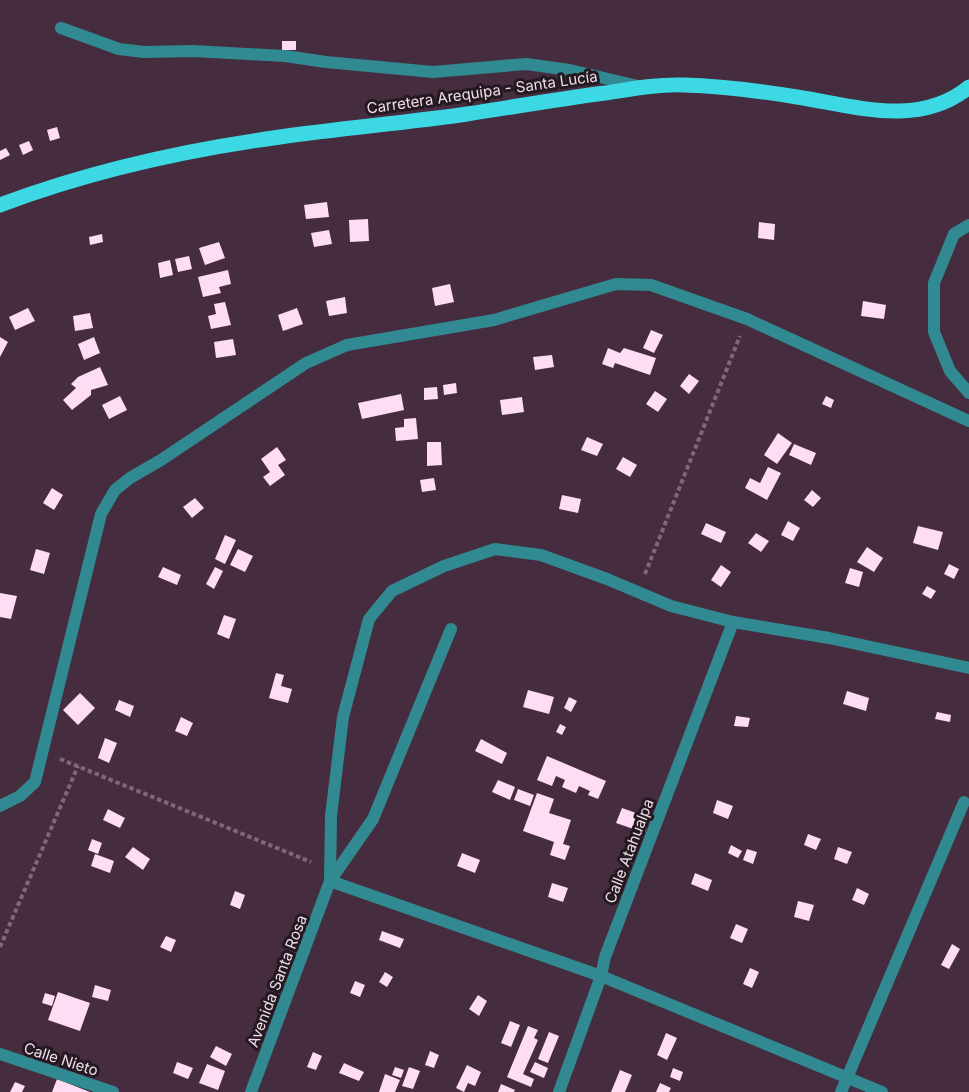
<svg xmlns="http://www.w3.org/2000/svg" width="969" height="1092" font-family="Inter,sans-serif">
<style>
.building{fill:#fedcf3}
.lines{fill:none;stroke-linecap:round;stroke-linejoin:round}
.path{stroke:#7e6877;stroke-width:4;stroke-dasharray:4.5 3;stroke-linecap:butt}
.minor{stroke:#318a91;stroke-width:12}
.primary{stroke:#3cd9e4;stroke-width:15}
.labels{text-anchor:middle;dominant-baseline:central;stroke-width:6;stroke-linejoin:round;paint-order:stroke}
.street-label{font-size:15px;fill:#eedde8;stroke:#241921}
</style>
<rect width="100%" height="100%" fill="#452c3e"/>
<!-- building -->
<g class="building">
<rect x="282" y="41" width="14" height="9"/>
<path d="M57,127L60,138L50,141L47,130Z"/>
<path d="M29,141L33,150L23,155L19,145Z"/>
<path d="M6,148L10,155L0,160V151Z"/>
<path d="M327,202L329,217L306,219L304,205Z"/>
<path d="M368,219L369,241L350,242L349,220Z"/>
<path d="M759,222L775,224L774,240L758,238Z"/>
<path d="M329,230L332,244L314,247L311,233Z"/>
<path d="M102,234L103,242L90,245L89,237Z"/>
<path d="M219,242L225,258L205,265L199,248Z"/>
<path d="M189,256L192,269L178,272L175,259Z"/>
<path d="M170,260L173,275L160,278L158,263Z"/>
<path d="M228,270L231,284L219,287L221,293L203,297L198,277Z"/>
<path d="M450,284L454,302L435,306L432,288Z"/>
<path d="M345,297L347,313L329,316L326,301Z"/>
<path d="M863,301L886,305L884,319L861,316Z"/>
<path d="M225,302L231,325L211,329L208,316L216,314L214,304Z"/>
<path d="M28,308L35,321L15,330L9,317Z"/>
<path d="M297,308L303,324L283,331L278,315Z"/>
<path d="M90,313L93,328L75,331L73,316Z"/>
<path d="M651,330L663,335L654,353L643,348Z"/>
<path d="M0,337L8,342L0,357Z"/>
<path d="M94,337L100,353L84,360L78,344Z"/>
<path d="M233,339L236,355L216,358L214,342Z"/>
<path d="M608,348L620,353L624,348L656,358L650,375L615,363L613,368L602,364Z"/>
<path d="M552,355L554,367L535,370L533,357Z"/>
<path d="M100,367L108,385L91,390V395L72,410L63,400L76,388L71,384L78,377Z"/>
<path d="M689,374L699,381L689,394L680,386Z"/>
<path d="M456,383L457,393L444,395L443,385Z"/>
<path d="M437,387L438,399L424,400V388Z"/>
<path d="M655,391L667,399L658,412L646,404Z"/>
<path d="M401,394L404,410L362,419L358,403Z"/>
<path d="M120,396L127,410L109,419L102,405Z"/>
<path d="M826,396L834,400L831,408L822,404Z"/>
<path d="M522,397L524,412L502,415L500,400Z"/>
<path d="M416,418L418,439L396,441L395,428L404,427V419Z"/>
<path d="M778,433L792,443L777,464L764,455Z"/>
<path d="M587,437L603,444L597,456L581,450Z"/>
<path d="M427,442H441L442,465L427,466Z"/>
<path d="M794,444L816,453L811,465L789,455Z"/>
<path d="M277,447L286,460L278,465L285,475L270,486L263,477L270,472L261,459Z"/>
<path d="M623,457L637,465L630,477L616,469Z"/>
<path d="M768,467L781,473L767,500L745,488L750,478L760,483Z"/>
<path d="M434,478L436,490L422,492L420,480Z"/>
<path d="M52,488L63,495L54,510L43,503Z"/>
<path d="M812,490L821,498L813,507L804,500Z"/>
<path d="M562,495L581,499L578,513L559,509Z"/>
<path d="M195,498L204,508L192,518L183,507Z"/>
<path d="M788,521L800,528L793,541L781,535Z"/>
<path d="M706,523L726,532L721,543L701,534Z"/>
<path d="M918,526L943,532L938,550L913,543Z"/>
<path d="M756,533L769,541L761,552L748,543Z"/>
<path d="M225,535L236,540L225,564L215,559Z"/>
<path d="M867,547L883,558L874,572L857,562Z"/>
<path d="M36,549L50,553L44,574L30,570Z"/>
<path d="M238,549L253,556L245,572L230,565Z"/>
<path d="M949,564L959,569L954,579L944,574Z"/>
<path d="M721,565L731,572L721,587L711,580Z"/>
<path d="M163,567L181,575L177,585L158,577Z"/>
<path d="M215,567L223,571L214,589L206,584Z"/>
<path d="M850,568L863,572L859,587L845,583Z"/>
<path d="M927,586L936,591L931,599L922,594Z"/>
<path d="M0,593L17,596L11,619L0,617Z"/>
<path d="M224,615L236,619L229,639L217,634Z"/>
<path d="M276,673L284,675L281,686L292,689L288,703L269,698Z"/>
<path d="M528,690L554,697L549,714L523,707Z"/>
<path d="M847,691L869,698L866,711L843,704Z"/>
<path d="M80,693L95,708L78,725L63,710Z"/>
<path d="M569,697L577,701L571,712L564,708Z"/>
<path d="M119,700L134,706L130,717L115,710Z"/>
<path d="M937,712L951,715L950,722L935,719Z"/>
<path d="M736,716L750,718L748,727L734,726Z"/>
<path d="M181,717L193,723L187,736L175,731Z"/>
<path d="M560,724L566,727L562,735L556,732Z"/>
<path d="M105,738L117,743L109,763L98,758Z"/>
<path d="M481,739L507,753L502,764L475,751Z"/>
<path d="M547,756L606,781L598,799L588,795L590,791L579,786L576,793L562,787L565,780L556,776L552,786L537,780Z"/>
<path d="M498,780L515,787L510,800L492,792Z"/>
<path d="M518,789L534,795L530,806L514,800Z"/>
<path d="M537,793L554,799L549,813L571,820L563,844L570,846L565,860L550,855L554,842L523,831Z"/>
<path d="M717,800L733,806L728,819L713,813Z"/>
<path d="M622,808L650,818L645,833L616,823Z"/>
<path d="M108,809L125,818L120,828L103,820Z"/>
<path d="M808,834L821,839L816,850L804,845Z"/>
<path d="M92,839L102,843L98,854L88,850Z"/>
<path d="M731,845L742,851L738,858L728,853Z"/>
<path d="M133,847L150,859L143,870L125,857Z"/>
<path d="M838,847L852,852L847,864L834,859Z"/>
<path d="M747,849L757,852L753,864L743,860Z"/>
<path d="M462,853L480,860L475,873L457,866Z"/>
<path d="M95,854L114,861L110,873L91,866Z"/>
<path d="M695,873L712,880L708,891L691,884Z"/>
<path d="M552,883L568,888L563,902L548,897Z"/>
<path d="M857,888L869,894L864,905L852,900Z"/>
<path d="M235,891L245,895L240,909L230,905Z"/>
<path d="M798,901L814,905L809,921L794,917Z"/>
<path d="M736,924L748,929L742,943L730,938Z"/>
<path d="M382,931L404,939L400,948L379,940Z"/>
<path d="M166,936L176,940L171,952L160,947Z"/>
<path d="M952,944L960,949L949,969L941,965Z"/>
<path d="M750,968L759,972L752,988L743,984Z"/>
<path d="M385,972L393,977L387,987L379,982Z"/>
<path d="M355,981L365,985L360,997L350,993Z"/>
<path d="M95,985L111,990L108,1001L92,997Z"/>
<path d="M58,992L90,1003L80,1031L48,1020Z"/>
<path d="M45,993L55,996L52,1006L42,1003Z"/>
<path d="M478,995L487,1001L479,1016L469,1009Z"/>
<path d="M510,1021L520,1025L511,1047L501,1043Z"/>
<path d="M528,1026L538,1030L534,1038L538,1040L523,1074L534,1079L531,1087L507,1077Z"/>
<path d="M549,1032L559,1036L548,1063L538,1059Z"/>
<path d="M666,1033L677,1038L667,1060L657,1055Z"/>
<path d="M216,1046L232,1054L226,1066L210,1057Z"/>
<path d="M430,1051L439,1055L434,1068L425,1065Z"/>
<path d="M313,1052L322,1056L316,1070L307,1067Z"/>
<path d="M177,1062L193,1068L188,1079L173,1073Z"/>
<path d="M535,1062L548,1068L544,1078L530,1072Z"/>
<path d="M344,1063L364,1072L359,1081L339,1073Z"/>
<path d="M207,1064L225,1071L218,1090L199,1083Z"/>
<path d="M467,1065L481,1072L475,1086L468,1083L464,1092L456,1088Z"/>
<path d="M395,1067L404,1070L401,1078L392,1075Z"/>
<path d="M409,1067L420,1071L413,1089L402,1086Z"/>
<path d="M673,1068L683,1072L680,1081L670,1077Z"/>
<path d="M620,1070L632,1075L625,1092H611Z"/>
<path d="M385,1074L400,1080L395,1092H379Z"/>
<path d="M57,1079L90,1092H52Z"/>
<path d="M15,1082L25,1086L22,1092H10Z"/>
<path d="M660,1083L671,1088L669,1092H656Z"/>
<path d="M501,1084L515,1090L514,1092H498Z"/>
</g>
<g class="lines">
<!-- path -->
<g class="path">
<path d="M645,574L740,336"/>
<path d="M60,759L311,862"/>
<path d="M0,947L78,766"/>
</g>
<!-- minor -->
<g class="minor">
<path d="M61,28L119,49L144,52L193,51L285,56L326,62L433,72L526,64L570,70L638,86"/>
<path d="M969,225L954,234L934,283V332L950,371L969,393"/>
<path d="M0,806L20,796L35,782L101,514L115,490L130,478L161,460L306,363L347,345L494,320L616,284L651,285L747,319L969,421"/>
<path d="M330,881L331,816L343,717L369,619L392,591L444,566L495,549L541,555L607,579L671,606L733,622L829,638L969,668"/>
<path d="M330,881L601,976L882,1092"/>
<path d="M0,1054L113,1092"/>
<path d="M251,1092L330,881L373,819L451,629"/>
<path d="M559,1092L601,976L605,957L733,622"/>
<path d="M841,1092L964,802"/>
</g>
<!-- primary -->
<path class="primary" d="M0,205C90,171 185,150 280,137C342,128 405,123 467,114C513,107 559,99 605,93C631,89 657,84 684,85C722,86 760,91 797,97C855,106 919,128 969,87"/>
</g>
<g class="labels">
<!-- street labels -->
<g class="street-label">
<text transform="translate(482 92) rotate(-8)">Carretera Arequipa - Santa Lucía</text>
<text transform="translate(629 851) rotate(-69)">Calle Atahualpa</text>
<text transform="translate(277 981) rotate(-69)">Avenida Santa Rosa</text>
<text transform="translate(61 1059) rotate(18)">Calle Nieto</text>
</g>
</g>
</svg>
